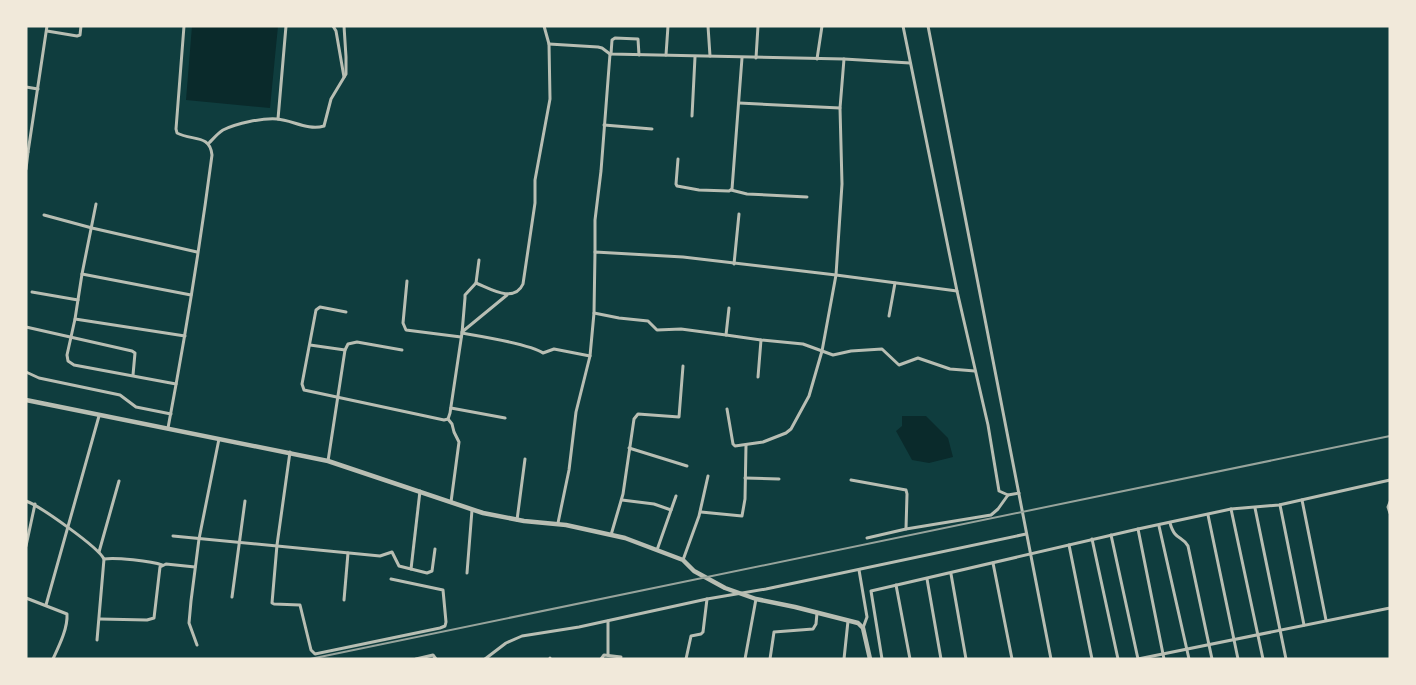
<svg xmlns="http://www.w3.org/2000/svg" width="1416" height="685" font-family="'Work Sans',sans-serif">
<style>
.water{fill:#0a2a2b}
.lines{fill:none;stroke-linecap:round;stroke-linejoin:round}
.minor{stroke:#b8beb3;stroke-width:3}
.tertiary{stroke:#b8beb3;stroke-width:4.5}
.rail{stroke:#97a49c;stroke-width:2}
</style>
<rect width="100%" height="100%" fill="#0f3d3e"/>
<!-- water -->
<g class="water">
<path d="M192,26H278L270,108L186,100Z"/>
<path d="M902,416H926L948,438L953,457L929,463L912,460L896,431L902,426Z"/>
</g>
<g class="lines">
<!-- minor -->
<g class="minor">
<path d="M333,26L336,31L344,77"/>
<path d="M708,26L710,56"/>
<path d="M903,26L957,291L988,425L999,491L1008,495L1019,493"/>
<path d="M928,26L1051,659"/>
<path d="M47,31L77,36L80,35L81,26"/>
<path d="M549,44L598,47L602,48L610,54L844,59L910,63"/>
<path d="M611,54L612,40L615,38L638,39L639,55"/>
<path d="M666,55L668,26"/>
<path d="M756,58L758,26"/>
<path d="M817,59L822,26"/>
<path d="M26,87L38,89"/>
<path d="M739,103L840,108"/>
<path d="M692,116L695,57"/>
<path d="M278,119L286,26"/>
<path d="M604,125L652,129"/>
<path d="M209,143C213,139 218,133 223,130C237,123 262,118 277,119C292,120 308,131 324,126L331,99L346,74V57L344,26"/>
<path d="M26,149L28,152L26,169"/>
<path d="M28,152L47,26"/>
<path d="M678,159L676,184L677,186L699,190L729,191L732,189L742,58"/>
<path d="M731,190L747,194L807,197"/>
<path d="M96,204L82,274L75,319L67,355L68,361L74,365L176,384"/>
<path d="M44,215L92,228L197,252"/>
<path d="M595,252V220L601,171L610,54"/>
<path d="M734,264L739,214"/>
<path d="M82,274L191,295"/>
<path d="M407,281L403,323L406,330L461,337"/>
<path d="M476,283C489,288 514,304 523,284L535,203V180L550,99L549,44L544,26"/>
<path d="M32,292L78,300"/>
<path d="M729,308L726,335L761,340L803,344L833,355L851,351L882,349L899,365L918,358L950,369L975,371"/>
<path d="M346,312L320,307L316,310L302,384L304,390L444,420L448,419L450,413L462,333L465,298V295L476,283L479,260"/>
<path d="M594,313L619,318L648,321L657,330L681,329L726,335"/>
<path d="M889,316L895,283"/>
<path d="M75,319L185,336"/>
<path d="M26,327L132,351L135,353L133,375"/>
<path d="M462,332L507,295"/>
<path d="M462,333C479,336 531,344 543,353L554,349L590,356L594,313L595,252L683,257L836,275L957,291"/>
<path d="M310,345L345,350"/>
<path d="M26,372L39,378L120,395L136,407L171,414"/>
<path d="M758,377L761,340"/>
<path d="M451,408L505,418"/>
<path d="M727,409L733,444L735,446L763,442L786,433L791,429L809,396L822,351L836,275L842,184L840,108L844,59"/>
<path d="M448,419L452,424L454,432L459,442L451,502"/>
<path d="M168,428C185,338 200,246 212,155C210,134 192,141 177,133L176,129L184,26"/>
<path d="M629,448L687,466"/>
<path d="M290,452L277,545L272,603L274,604L300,605L311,650L315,654L440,628L445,626L446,622L443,590L391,579"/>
<path d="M328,461L345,350L348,344L357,342L402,350"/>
<path d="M745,478L779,479"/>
<path d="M851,480L906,490L907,494L906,529"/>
<path d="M622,500L654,504L671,510"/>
<path d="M1302,500L1326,620"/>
<path d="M26,501C40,506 98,547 104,559L97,640"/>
<path d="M1390,502L1388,507L1390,513"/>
<path d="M1280,505L1304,625"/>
<path d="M1255,508L1286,659"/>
<path d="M1231,509L1263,659"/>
<path d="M701,512L742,516L745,499L746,445"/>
<path d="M1208,515L1238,659"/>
<path d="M517,520L525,459"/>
<path d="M558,523L569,470L576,412L590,356"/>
<path d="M1170,523C1175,541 1182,535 1188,546L1212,659"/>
<path d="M1159,526L1189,659"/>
<path d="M1138,529L1164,659"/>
<path d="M611,535L623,494L634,419L638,414L679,417L683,366"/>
<path d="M1111,535L1138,659"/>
<path d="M173,536L380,556L392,552L399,566L427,573L432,571L435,549"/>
<path d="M867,538L906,529L991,515L998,509L1008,495"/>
<path d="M1092,539L1118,659"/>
<path d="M1069,545L1092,659"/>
<path d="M26,546L35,504"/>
<path d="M657,550L676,496"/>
<path d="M99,552L119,481"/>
<path d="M104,559C114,557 152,561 162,565"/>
<path d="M683,560L699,516L708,476"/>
<path d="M993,563L1012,659"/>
<path d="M411,569L420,491"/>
<path d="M859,570L867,617L863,628"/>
<path d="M467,573L472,510"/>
<path d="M951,574L966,659"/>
<path d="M927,579L941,659"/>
<path d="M896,585L910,659"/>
<path d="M232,597L245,501"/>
<path d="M26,598L67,614C68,628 59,646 53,659"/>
<path d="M344,600L348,553"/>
<path d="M46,605L99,416"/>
<path d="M100,619L147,620L154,618L160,567L166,564L195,567"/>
<path d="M608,621V655"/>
<path d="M197,645L189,623L191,601L199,539L219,439"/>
<path d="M550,658V659"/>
<path d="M416,659L433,655L436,659"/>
<path d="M485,659L506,643L522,636L579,627L707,599L766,589L1026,534"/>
<path d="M601,659L604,655L621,657"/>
<path d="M686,659L691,636L701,634L703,632L707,599"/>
<path d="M745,659L756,599"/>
<path d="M770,659L774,632L813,629L816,624L817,613"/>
<path d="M844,659L848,621"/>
<path d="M882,659L871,591L1138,529L1231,509L1279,505L1390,480"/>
<path d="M1138,659L1390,608"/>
</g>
<!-- tertiary -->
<path class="tertiary" d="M26,400L328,461L483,513L524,521L566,525L625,538L683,560L694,571L725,588L756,599L795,607L858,623L863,628L870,659"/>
<!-- rail -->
<path class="rail" d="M310,659L1390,436"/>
</g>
<!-- border -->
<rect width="1416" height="685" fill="none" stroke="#f1e9da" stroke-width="55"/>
</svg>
